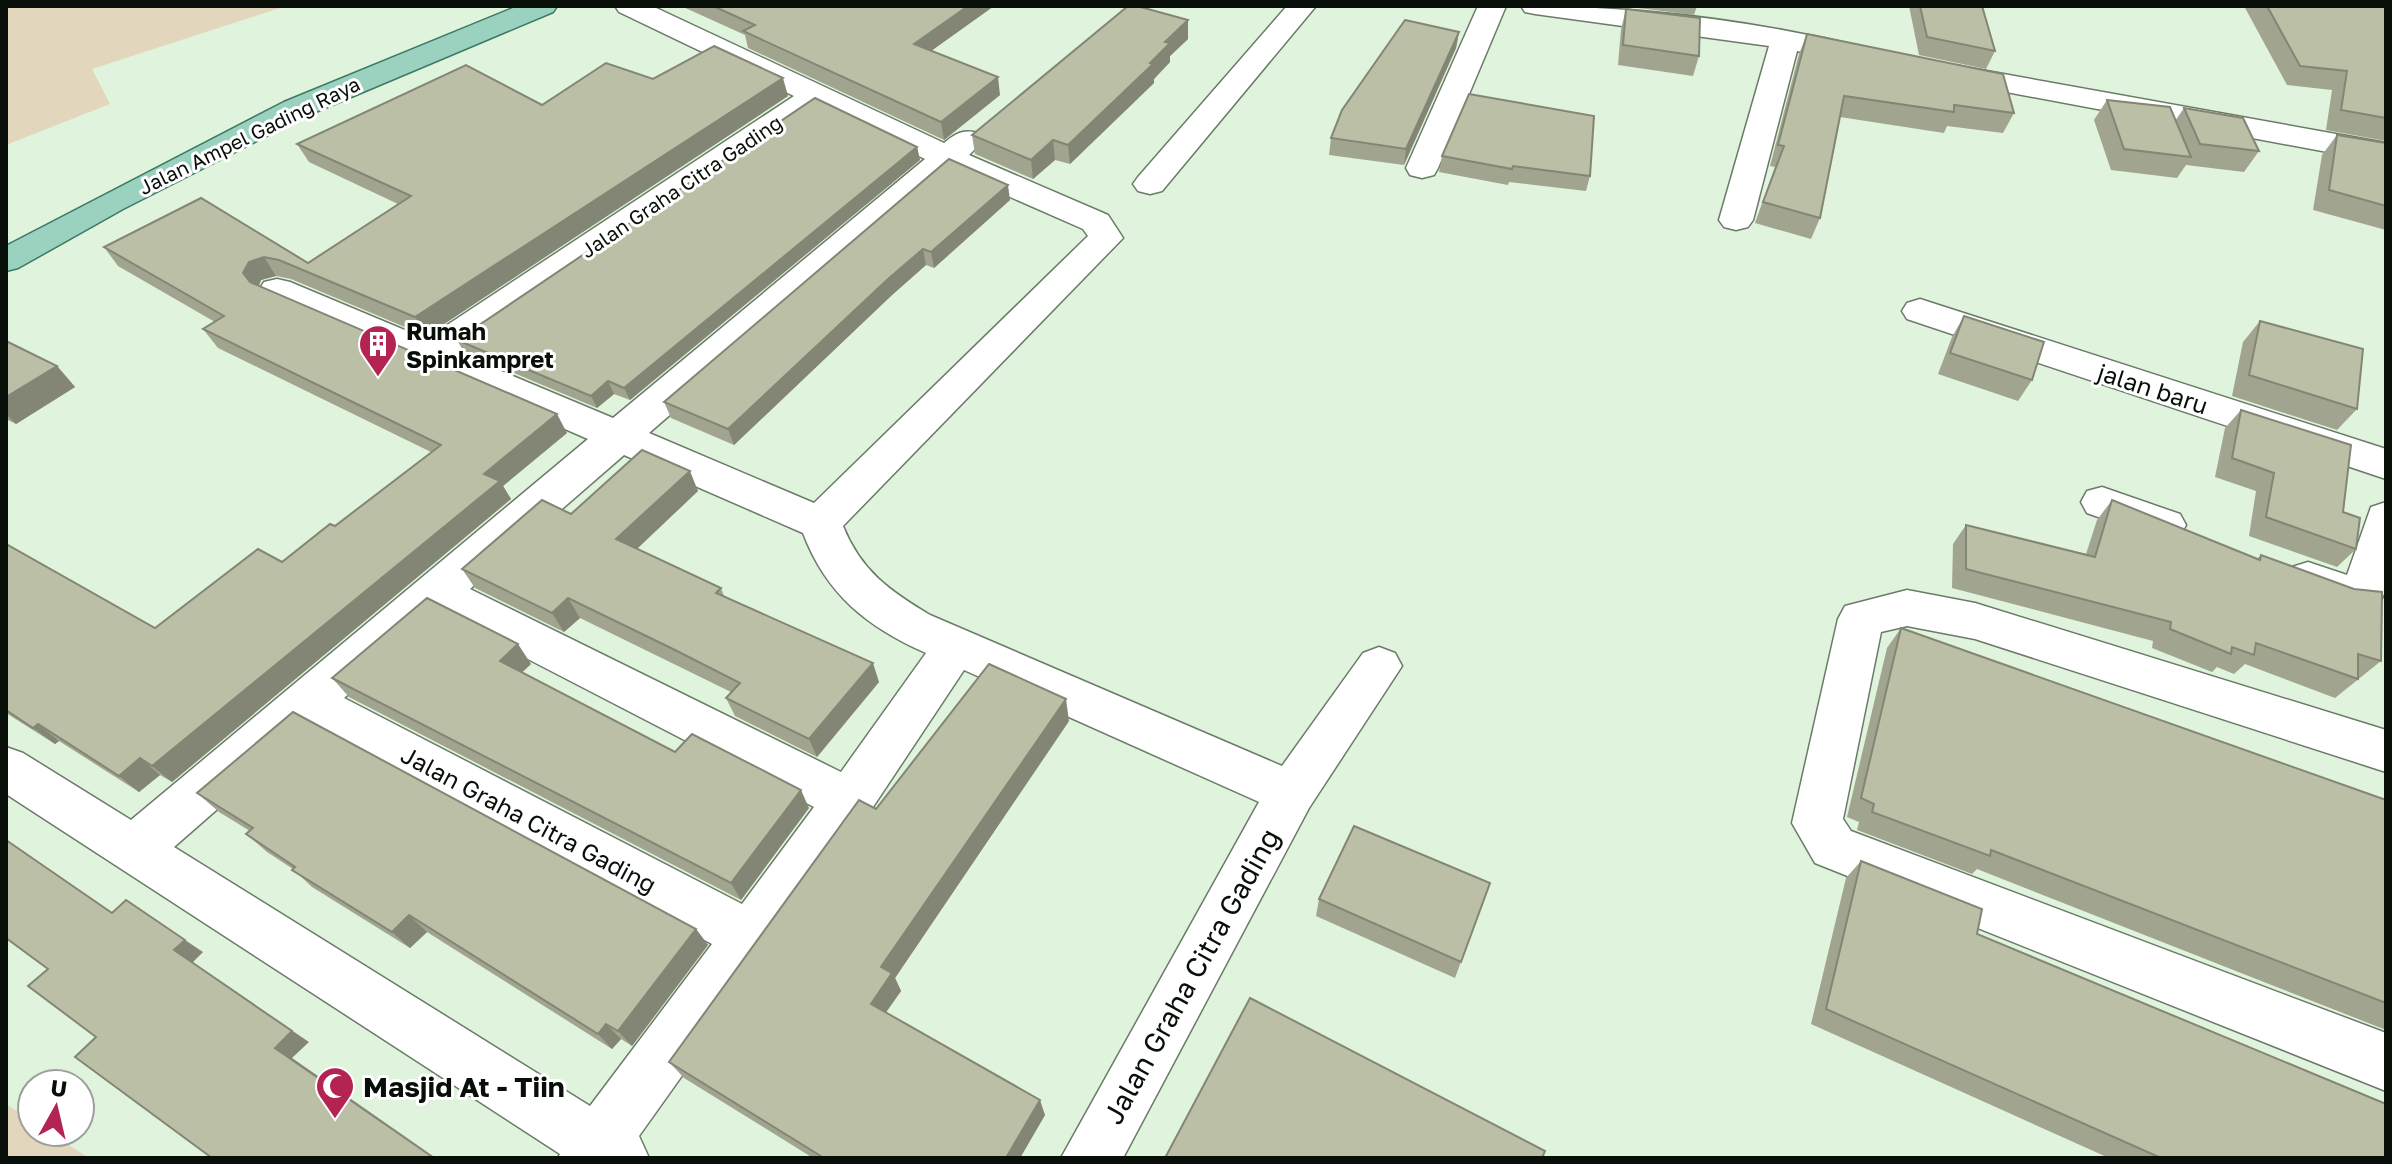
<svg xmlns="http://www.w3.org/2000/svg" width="2392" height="1164" font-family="'Golos Text',sans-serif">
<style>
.green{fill:#e2d7bc}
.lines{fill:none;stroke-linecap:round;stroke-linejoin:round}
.minor-casing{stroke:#6a7b68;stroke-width:3}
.major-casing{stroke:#3c7963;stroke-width:3}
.minor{fill:#fff;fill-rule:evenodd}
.major{fill:#9bd1bf;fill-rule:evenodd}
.wall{fill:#a1a48f}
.shaded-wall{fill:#838674}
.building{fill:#bbbfa6;stroke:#838674;stroke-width:2}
.labels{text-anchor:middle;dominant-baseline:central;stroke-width:6;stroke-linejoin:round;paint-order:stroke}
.far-street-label{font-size:20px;fill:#080f08;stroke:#fff}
.poi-label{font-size:24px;font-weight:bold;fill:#080f08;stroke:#fff;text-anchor:start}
.street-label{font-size:24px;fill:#080f08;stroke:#fff}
.near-street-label{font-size:28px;fill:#080f08;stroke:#fff}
.near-poi-label{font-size:28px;font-weight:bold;fill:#080f08;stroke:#fff;text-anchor:start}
</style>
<rect width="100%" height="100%" fill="#e0f3dd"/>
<!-- green -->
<g class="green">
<path d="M6,6H286L92,69L110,104L6,145Z"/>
<path d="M6,1104L32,1121V1132H49L89,1158H6Z"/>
</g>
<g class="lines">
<!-- minor casing -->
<g class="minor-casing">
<g id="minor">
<path d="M615,6H652L944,143C956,133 963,129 979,133L984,140L969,155L1108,215L1123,238L843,526C861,571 890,591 930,615L1282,766L1363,653L1379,647L1395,653L1402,666L1309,808L1123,1158H1061L1259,802L964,670L867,816L639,1136L649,1158H558L560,1154L6,794V747L23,753L131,820L588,439L264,298L259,290L264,282L277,279L290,282L426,339L794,96L619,12ZM818,107L925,159L613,418L458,353ZM951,171L1083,229L1088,236L814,503L649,433ZM624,455L803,533C826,594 867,627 926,653L841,772L470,589ZM441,614L814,807L742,904L344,698ZM311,727L712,944L590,1106L174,847Z"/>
<path d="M1287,6H1316L1162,191L1150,194L1138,191L1133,184L1138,177Z"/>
<path d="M1478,6H1506L1438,168L1434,175L1422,178L1410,175L1406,168Z"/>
<path d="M1521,6C1637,6 1758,21 1871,49L1876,55L1871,61L1861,64L1797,51L1753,220L1748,227L1736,230L1724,227L1719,220L1769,46L1535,14L1525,12Z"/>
<path d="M1948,64L2386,143V163L1937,79L1933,73L1937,67Z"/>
<path d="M1920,299L2386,449V479L1907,319L1902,311L1907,303Z"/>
<path d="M2102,487L2180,514L2186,525L2180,536L2165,541L2087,513L2081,502L2087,491Z"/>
<path d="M2386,502V590L2380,602L2350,610L2292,591L2286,579L2292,567L2308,562L2347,575L2371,507Z"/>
<path d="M1907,590L1975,603L2386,730V772L1975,639L1907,626L1881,632L1843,819L1851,831L2386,1033V1091L1815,863L1792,823L1838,619L1845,606Z"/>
</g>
</g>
<!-- major casing -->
<g class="major-casing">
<path id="major" d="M518,6H557L553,12L306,116L123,209L18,268L6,271V246L284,102Z"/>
</g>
<!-- minor -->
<use href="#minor" class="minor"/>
<!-- major -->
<use href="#major" class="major"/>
</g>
<!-- wall -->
<g class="wall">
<path d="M681,6H994L931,51L1000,95L944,140L748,48L745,35Z"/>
<path d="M1623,6H1697L1694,15Z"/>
<path d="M1909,6H1982L1995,51L1986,69L1919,55Z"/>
<path d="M2244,6H2386V141L2326,130L2332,90L2287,85Z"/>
<path d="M1626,9L1699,56L1693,76L1618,65L1621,29Z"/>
<path d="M1459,32L1456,48L1404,165L1329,155L1331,138Z"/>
<path d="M1807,34L2014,113L2003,133L1947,126L1944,133L1840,117L1820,218L1811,239L1755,223L1775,167L1770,166L1799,54Z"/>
<path d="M1188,39L1170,56V62L1154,79V83L1070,164L1055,160L1033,179L975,154L972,135Z"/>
<path d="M653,79L788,96L426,336L291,279L276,276L261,280L259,286L567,433L503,486L511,499L172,782L160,775L139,792L59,741L55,744L6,713V544L155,628L282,562L335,526L431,452L218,348L203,329L215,322L118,266L104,247L201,198L308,263L398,204L309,162L297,144L542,105Z"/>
<path d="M2107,100L2175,121L2184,108L2259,151L2244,172L2186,165L2177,178L2111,170L2094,120Z"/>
<path d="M2337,135L2386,143V230L2313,210L2322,155Z"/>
<path d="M917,147L920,160L630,400L614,394L597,408L464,352L457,340Z"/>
<path d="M1442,156L1590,176L1586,191L1509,182L1508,185L1439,172Z"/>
<path d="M949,159L1010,200L934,268L926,265L892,295L734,445L671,418L664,402Z"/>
<path d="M1964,316L2032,380L2018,401L1938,374L1952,337Z"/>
<path d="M2260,321L2357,409L2337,430L2232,396L2243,342Z"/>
<path d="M6,341L57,366L75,387L16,424L6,419Z"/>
<path d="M2241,410L2343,512L2356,549L2337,567L2249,536L2256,491L2215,477L2225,428Z"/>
<path d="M698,491L637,549L721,588L724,596L879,682L817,757L735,716L726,698L731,692L580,618L564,632L475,588L462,569L571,514Z"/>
<path d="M2112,500L2257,559L2261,555L2381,661L2335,698L2245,664L2234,674L2217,667L2212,672L2152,648L2153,641L1952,588L1953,544L1966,525L2086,554L2097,520Z"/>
<path d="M1901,628L2386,800V1030L1977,869L1972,874L1857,830L1859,822L1847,817L1887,648Z"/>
<path d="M531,664L522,672L675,752L809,808L741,900L349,697L332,678Z"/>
<path d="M1069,721L895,978L901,991L886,1012L1045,1115L1020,1158H813L684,1078L669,1062L876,809Z"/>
<path d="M197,793L696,929L708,945L632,1046L621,1039L612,1049L427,932L410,948L312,887L293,869L267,852L246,834L250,831L219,812Z"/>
<path d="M1861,861L1977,934L2386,1158H2109L1811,1024L1846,878Z"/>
<path d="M1490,883L1455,978L1316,916L1319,899Z"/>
</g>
<!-- shaded-wall -->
<g class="shaded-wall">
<path d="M968,6H994L917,61L914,44Z"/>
<path d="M1188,20V39L1170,56V62L1154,79V83L1070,164L1068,145L1150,63L1165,42Z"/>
<path d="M1459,32L1456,48L1404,165L1406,149Z"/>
<path d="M998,77L1000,95L944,140L941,122Z"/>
<path d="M783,78L788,96L426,336L415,317Z"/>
<path d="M1053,140L1055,160L1033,179L1031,160Z"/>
<path d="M917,147L920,160L630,400L624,388Z"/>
<path d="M1008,185L1010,200L934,268L931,252Z"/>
<path d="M923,249L926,265L892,295L734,445L728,429L888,279Z"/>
<path d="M264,257L276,276L261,280L256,292L243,273L249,262Z"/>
<path d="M57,366L75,387L16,424L6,414V397Z"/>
<path d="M608,381L614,394L597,408L591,396Z"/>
<path d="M557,414L567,433L503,486L511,499L172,782L152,766L484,474Z"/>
<path d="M690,471L698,491L626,559L616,539Z"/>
<path d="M568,598L580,618L564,632L552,613Z"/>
<path d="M518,644L531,664L514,680L500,661Z"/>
<path d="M873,663L879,682L817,757L809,739Z"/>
<path d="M1066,699L1069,721L895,978L901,991L880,1021L871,1004L881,967Z"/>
<path d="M38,724L59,741L55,744L33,728Z"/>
<path d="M140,758L160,775L139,792L119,776Z"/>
<path d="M801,790L809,808L741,900L731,883Z"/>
<path d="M409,915L427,932L410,948L392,932Z"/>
<path d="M696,929L708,945L632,1046L618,1031Z"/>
<path d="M185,940L203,952L192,963L309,1042L292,1058L436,1158L275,1048L174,950Z"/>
<path d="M606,1024L621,1039L612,1049L598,1034Z"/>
<path d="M1040,1100L1045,1115L1020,1158H1006Z"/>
</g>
<!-- building -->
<g class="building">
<path d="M713,6H968L914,44L998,77L941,122L743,31L755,25Z"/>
<path d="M1128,6H1137L1188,20L1165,42L1170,43L1150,63L1153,64L1068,145L1053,140L1031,160L972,135Z"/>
<path d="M1920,6H1982L1995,51L1927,37Z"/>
<path d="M2267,6H2386V118L2341,110L2347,71L2300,66Z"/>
<path d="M1626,9L1700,18L1699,56L1623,45Z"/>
<path d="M1405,20L1459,32L1406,149L1331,138L1342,110Z"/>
<path d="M1807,34L2003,74L2014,113L1954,105V112L1844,96L1820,218L1763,202L1784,146L1778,145Z"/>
<path d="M714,46L783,78L415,317L279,260L264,257L249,262L243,273L250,282L557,414L484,474L500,481L152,766L140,758L119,776L38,724L33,728L6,710V544L155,628L258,549L282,562L330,524L335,526L441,445L203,329L224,316L104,247L201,198L308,263L411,196L297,144L466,65L542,105L606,63L653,79Z"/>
<path d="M1469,94L1594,116L1590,176L1513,166L1512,169L1442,156Z"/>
<path d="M815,98L917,147L624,388L608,381L591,396L457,340Z"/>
<path d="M2107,100L2170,107L2191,157L2124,149Z"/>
<path d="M2184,108L2243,118L2259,151L2200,144Z"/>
<path d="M2337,135L2386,143V206L2329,190Z"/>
<path d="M949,159L1008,185L931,252L923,249L888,279L728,429L664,402Z"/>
<path d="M1964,316L2044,342L2032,380L1950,353Z"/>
<path d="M2260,321L2363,349L2357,409L2249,375Z"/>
<path d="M6,341L57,366L6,397Z"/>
<path d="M2241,410L2351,445L2343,512L2360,518L2356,549L2266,517L2274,473L2232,458Z"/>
<path d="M642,450L690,471L616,539L721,588L716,593L873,663L809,739L726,698L740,683L675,650L568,598L552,613L462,569L542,500L571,514Z"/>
<path d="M2112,500L2260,560L2261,555L2354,589L2382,592L2381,661L2358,654V679L2256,643L2254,655L2232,647L2231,654L2170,629L2171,622L1966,569V525L2095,557Z"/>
<path d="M427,598L518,644L500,661L675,752L692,734L801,790L731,883L332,678Z"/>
<path d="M1901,628L2386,800V1003L1991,850L1990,856L1872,812L1874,804L1861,798Z"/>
<path d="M989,664L1066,699L881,967L892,973L871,1004L1040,1100L1006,1158H824L669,1062L859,800L876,809Z"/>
<path d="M293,712L696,929L618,1031L606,1024L598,1034L409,915L392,932L292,870L295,867L246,834L253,828L197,793Z"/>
<path d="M1354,826L1490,883L1461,962L1319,899Z"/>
<path d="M6,840L112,913L126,900L185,940L174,950L292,1031L275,1048L434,1158H212L75,1057L96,1037L28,986L48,969L6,938Z"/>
<path d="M1861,861L1982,909L1977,934L2386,1104V1158H2161L1826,1009Z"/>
<path d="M1250,998L1545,1151L1542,1158H1165Z"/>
</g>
<!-- icons -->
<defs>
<g id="building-pin" transform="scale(2)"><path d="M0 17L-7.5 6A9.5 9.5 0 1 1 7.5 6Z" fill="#b42453" stroke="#fff"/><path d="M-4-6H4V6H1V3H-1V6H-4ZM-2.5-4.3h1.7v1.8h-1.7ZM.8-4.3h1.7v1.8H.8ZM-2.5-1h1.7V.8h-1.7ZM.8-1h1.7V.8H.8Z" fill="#fff"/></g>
<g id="mosque-pin" transform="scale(2)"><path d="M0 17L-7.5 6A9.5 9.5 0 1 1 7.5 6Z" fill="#b42453" stroke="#fff"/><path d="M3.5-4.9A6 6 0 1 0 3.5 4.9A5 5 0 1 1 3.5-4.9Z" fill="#fff"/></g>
</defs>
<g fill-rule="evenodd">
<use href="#building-pin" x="378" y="344"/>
<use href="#mosque-pin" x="335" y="1086"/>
</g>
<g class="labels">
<!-- far-street labels -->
<g class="far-street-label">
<text transform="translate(249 135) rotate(-26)">Jalan Ampel Gading Raya</text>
<text transform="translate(681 186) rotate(-34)">Jalan Graha Citra Gading</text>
</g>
<!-- poi labels -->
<g class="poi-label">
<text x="406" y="330">Rumah<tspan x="406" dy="28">Spinkampret</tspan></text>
</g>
<!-- street labels -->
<g class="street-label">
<text transform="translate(2153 388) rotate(18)">jalan baru</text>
<text transform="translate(529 819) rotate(28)">Jalan Graha Citra Gading</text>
</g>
<!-- near-street labels -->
<g class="near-street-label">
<text transform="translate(1191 976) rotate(-61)">Jalan Graha Citra Gading</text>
</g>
<!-- near-poi labels -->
<g class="near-poi-label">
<text x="363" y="1086">Masjid At - Tiin</text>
</g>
</g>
<!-- border -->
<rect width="2392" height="1164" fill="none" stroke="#080f08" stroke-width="16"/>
<!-- north arrow -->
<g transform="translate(56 1108) rotate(8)"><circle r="38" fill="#ffffff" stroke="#9c9f9c" stroke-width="2"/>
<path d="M0-6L14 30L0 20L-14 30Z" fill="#b42453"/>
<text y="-12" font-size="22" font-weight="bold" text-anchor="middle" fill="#080f08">U</text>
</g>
</svg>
